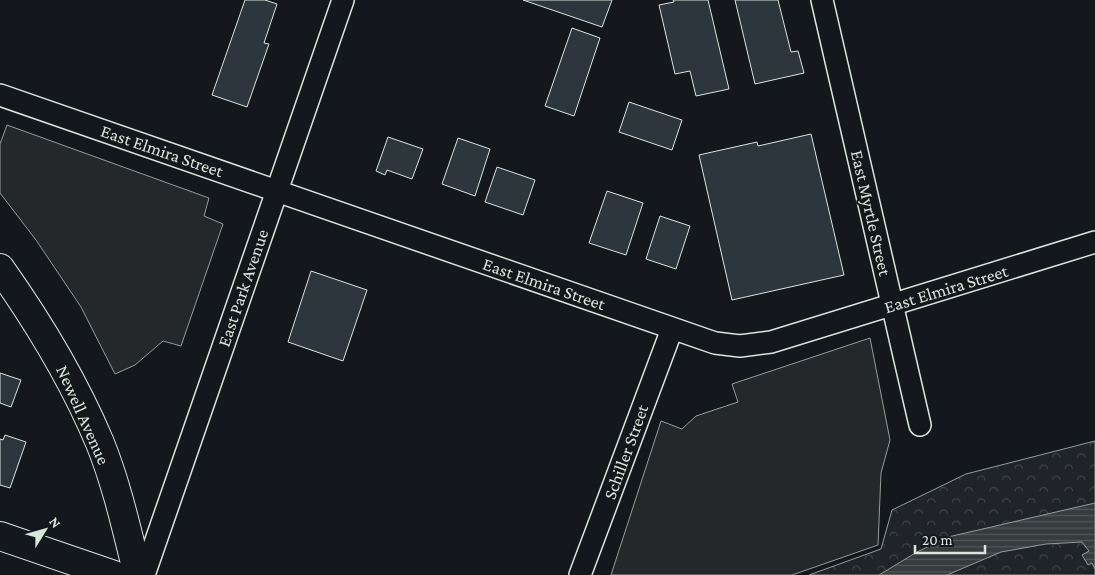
<svg xmlns="http://www.w3.org/2000/svg" width="1095" height="575" font-family="'Crimson Pro',serif">
<style>
.park{fill:url(#park-crowns);stroke:#939e99}
.parking{fill:#24282b;stroke:#939e99}
.water{fill:url(#water-rules);stroke:#939e99}
.building{fill:#2c363c;stroke:#d8e6dc}
.lines{fill:none;stroke-linecap:round;stroke-linejoin:round}
.minor-casing{stroke:#d8e6dc;stroke-width:24}
.secondary-casing{stroke:#d8e6dc;stroke-width:30}
.minor{stroke:#14181c;stroke-width:21}
.secondary{stroke:#14181c;stroke-width:28}
.labels{text-anchor:middle;dominant-baseline:central;stroke-width:4;stroke-linejoin:round;paint-order:stroke}
.street-label{font-size:18px;fill:#d8e6dc;stroke:#14181c}
</style>
<defs>
<pattern id="park-crowns" width="20" height="18" patternUnits="userSpaceOnUse" patternTransform="scale(1.25)"><rect width="20" height="18" fill="#202428"/><path d="M2 6a3 3 0 1 1 6 0M12 15a3 3 0 1 1 6 0" fill="none" stroke="#404447"/></pattern>
<pattern id="water-rules" width="6" height="5" patternUnits="userSpaceOnUse" patternTransform="scale(1.25)"><rect width="6" height="5" fill="#363b3e"/><path d="M0 2.5h6" fill="none" stroke="#525759"/></pattern>
</defs>
<rect width="100%" height="100%" fill="#14181c"/>
<!-- park -->
<path class="park" d="M1095,441V575H809L881,549L892,510L966,474Z"/>
<!-- parking -->
<g class="parking">
<path d="M7,125L209,198L204,216L223,224L181,346L163,341L135,365L115,374L81,307L36,240L0,193V144Z"/>
<path d="M870,338L890,440L881,473L878,545L792,575H611L661,421L682,429L696,416L738,402L732,384Z"/>
</g>
<!-- water -->
<path class="water" d="M1095,503V569L1092,563L1088,565L1082,555L1089,551L1082,542L1046,544L1001,552L947,575H879L917,552L948,537Z"/>
<!-- building -->
<g class="building">
<path d="M245,0H265L277,4L264,43L269,44L247,107L212,95Z"/>
<path d="M523,0H612L602,27Z"/>
<path d="M673,0H708L729,89L696,96L690,71L675,74L659,5L674,2Z"/>
<path d="M735,0H778L791,52L798,51L804,73L755,84Z"/>
<path d="M572,28L600,38L574,116L545,106Z"/>
<path d="M629,102L682,120L672,150L619,132Z"/>
<path d="M811,134L844,275L732,300L699,155L757,142L758,146Z"/>
<path d="M388,137L423,149L412,179L387,170L385,175L376,171Z"/>
<path d="M458,138L490,149L475,196L442,184Z"/>
<path d="M497,167L535,180L523,215L485,202Z"/>
<path d="M607,191L643,203L626,255L589,243Z"/>
<path d="M660,216L690,226L676,269L646,259Z"/>
<path d="M311,271L367,290L343,361L288,342Z"/>
<path d="M0,373L21,380L11,407L0,403Z"/>
<path d="M5,435L26,442L10,488L0,485V439L3,440Z"/>
</g>
<g class="lines">
<!-- minor casing -->
<g class="minor-casing">
<g id="minor">
<path d="M822,0L920,425"/>
<path d="M0,95L715,343L740,346L771,342L1095,242"/>
<path d="M144,575L343,0"/>
<path d="M580,575L672,329"/>
</g>
</g>
<!-- secondary casing -->
<g class="secondary-casing">
<g id="secondary">
<path d="M0,268C39,323 74,381 100,443C117,485 127,531 138,575"/>
<path d="M0,536L114,575"/>
</g>
</g>
<!-- minor -->
<use href="#minor" class="minor"/>
<!-- secondary -->
<use href="#secondary" class="secondary"/>
</g>
<g class="labels">
<!-- street labels -->
<g class="street-label">
<text transform="translate(162 151) rotate(19)">East Elmira Street</text>
<text transform="translate(871 213) rotate(77)">East Myrtle Street</text>
<text transform="translate(544 284) rotate(19)">East Elmira Street</text>
<text transform="translate(243 288) rotate(-71)">East Park Avenue</text>
<text transform="translate(946 289) rotate(-17)">East Elmira Street</text>
<text transform="translate(83 415) rotate(66)">Newell Avenue</text>
<text transform="translate(626 452) rotate(-70)">Schiller Street</text>
</g>
</g>
<!-- north arrow -->
<g transform="translate(45 530) rotate(53)" stroke="#14181c" stroke-width="4" paint-order="stroke">
<path d="M0-4L9 19L0 12L-9 19Z" fill="#d8e6dc"/>
<text y="-8" font-size="14" font-weight="bold" text-anchor="middle" fill="#d8e6dc">N</text>
</g>
<!-- scale -->
<path d="M915 545v8h70v-8" fill="none" stroke="#d8e6dc" stroke-width="2.5"/>
<text x="922" y="545" font-size="15" fill="#d8e6dc" stroke="#14181c" stroke-width="4" paint-order="stroke">20 m</text>
</svg>
